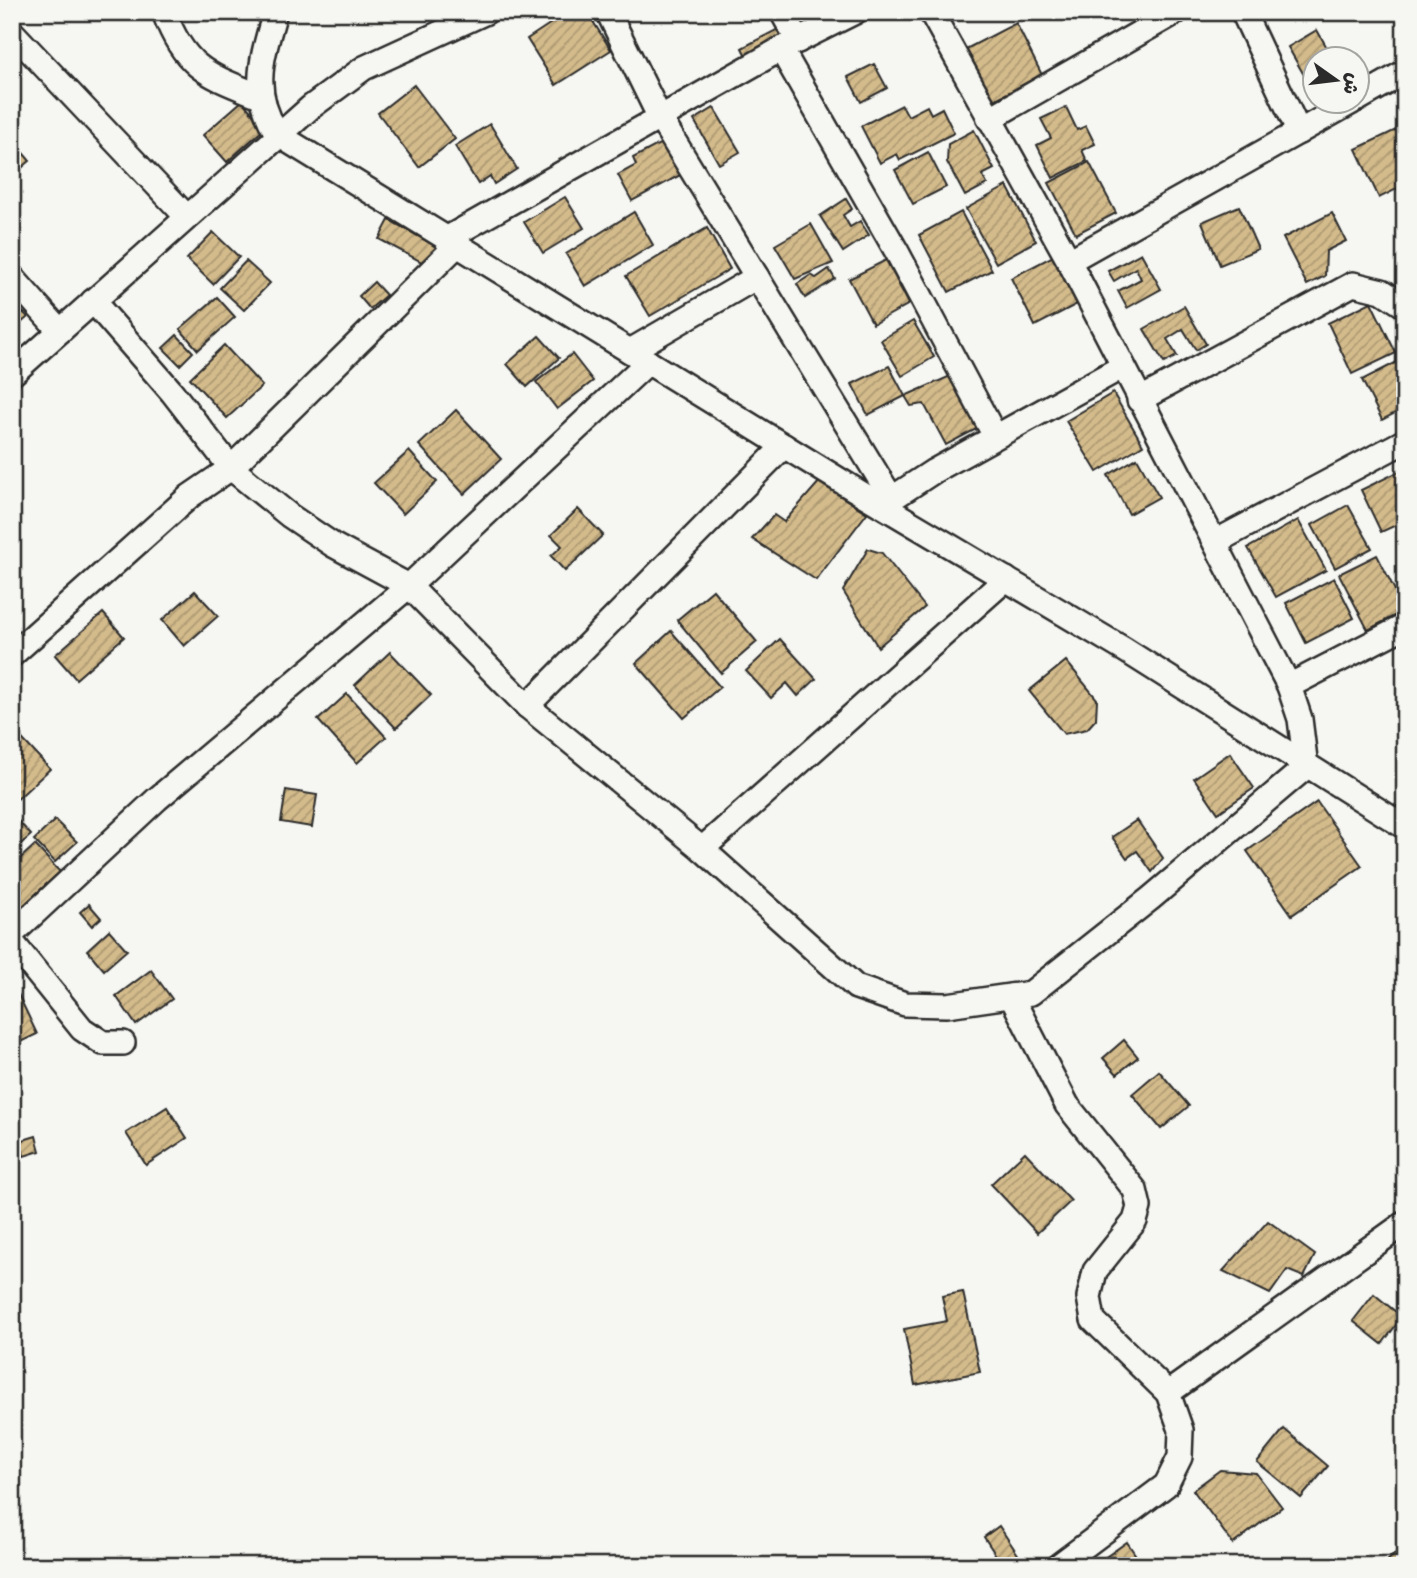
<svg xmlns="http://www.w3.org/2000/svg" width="1417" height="1578" font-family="'Gochi Hand','Playpen Sans Arabic',sans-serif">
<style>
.building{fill:url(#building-hatch);stroke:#2b2b2b;stroke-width:2}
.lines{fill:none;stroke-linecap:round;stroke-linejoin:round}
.minor-casing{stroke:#2b2b2b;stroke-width:28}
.minor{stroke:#f6f6f2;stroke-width:23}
</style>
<defs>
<pattern id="building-hatch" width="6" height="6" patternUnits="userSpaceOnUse" patternTransform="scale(1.75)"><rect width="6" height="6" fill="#d4bb8b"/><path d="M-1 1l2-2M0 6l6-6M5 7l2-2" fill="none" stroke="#ac9872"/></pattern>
</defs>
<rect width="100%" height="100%" fill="#f6f6f2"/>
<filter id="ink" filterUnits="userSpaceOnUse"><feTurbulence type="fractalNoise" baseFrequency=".0143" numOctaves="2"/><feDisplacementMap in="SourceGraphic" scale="14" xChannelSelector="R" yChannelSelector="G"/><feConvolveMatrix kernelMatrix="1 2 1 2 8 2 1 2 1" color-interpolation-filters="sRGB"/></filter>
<g filter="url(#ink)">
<!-- building -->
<g class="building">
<path d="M568,12H587L611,50L556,85L527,39Z"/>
<path d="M1016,23L1042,75L992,101L966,49Z"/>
<path d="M782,27L787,36L747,58L742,48Z"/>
<path d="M1317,30L1334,60H1316V96L1288,47Z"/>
<path d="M874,64L887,88L861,102L848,77Z"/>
<path d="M414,85L455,139L419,167L378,113Z"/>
<path d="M242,101L265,128L227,162L203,135Z"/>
<path d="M902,105L908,116L927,106L931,114L942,108L954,133L900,160L897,154L880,163L861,126Z"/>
<path d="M1066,107L1077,130L1086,126L1095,144L1082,150L1087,161L1053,178L1037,145L1051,138L1041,119Z"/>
<path d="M714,108L740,152L719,164L694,120Z"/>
<path d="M490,124L517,169L494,184L490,176L478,184L455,146Z"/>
<path d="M1400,128L1405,139V185L1379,198L1356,149Z"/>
<path d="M974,130L994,169L982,175L987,184L965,196L947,162L948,144Z"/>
<path d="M12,140L30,161L12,176Z"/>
<path d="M667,140L684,173L632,201L618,175L636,165L633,158Z"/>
<path d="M928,152L946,187L913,204L895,170Z"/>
<path d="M1089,162L1116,213L1076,234L1049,183Z"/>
<path d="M1007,186L1036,241L996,263L966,209Z"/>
<path d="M565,197L584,228L543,253L524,222Z"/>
<path d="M846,199L852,209L843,215L850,227L860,221L869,235L843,252L820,216Z"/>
<path d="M1239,206L1258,249L1220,265L1202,222Z"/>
<path d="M634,212L653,245L585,286L566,254Z"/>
<path d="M961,212L992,270L949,292L919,235Z"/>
<path d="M1332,213L1346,241L1326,251L1325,276L1307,285L1283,238Z"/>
<path d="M389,220L439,248L429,266L379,239Z"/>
<path d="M811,224L833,263L795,279L775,245Z"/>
<path d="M707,228L730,269L650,316L626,276Z"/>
<path d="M213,232L239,257L213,284L187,259Z"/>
<path d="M1059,253L1083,301L1035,326L1011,278Z"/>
<path d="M1141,253L1161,289L1127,308L1118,291L1141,279L1136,268L1114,281L1108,271Z"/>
<path d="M886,260L909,304L873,324L849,279Z"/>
<path d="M246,261L270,283L244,310L220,288Z"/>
<path d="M829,269L835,279L805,298L797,284L811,275L816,278Z"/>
<path d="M374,282L386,295L370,309L359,296Z"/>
<path d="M217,297L235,317L198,350L180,329Z"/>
<path d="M12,302L28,317L12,331Z"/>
<path d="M1371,302L1396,353L1352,374L1328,323Z"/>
<path d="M1184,306L1206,344L1196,350L1183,329L1167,339L1177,356L1164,363L1144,329Z"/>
<path d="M913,321L934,357L902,376L881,340Z"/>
<path d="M177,335L193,352L180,365L163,348Z"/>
<path d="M539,336L559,358L527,387L507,364Z"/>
<path d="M224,345L262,386L227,418L190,378Z"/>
<path d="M572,354L593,381L557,409L536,382Z"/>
<path d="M1405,358V408L1382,420L1362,380Z"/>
<path d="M889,366L905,396L868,415L852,384Z"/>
<path d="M955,374L982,426L946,445L924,404L911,406L905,396Z"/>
<path d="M1113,393L1143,445L1097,472L1066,421Z"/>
<path d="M456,410L501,459L464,494L419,445Z"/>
<path d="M409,451L437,482L403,514L374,483Z"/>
<path d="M1137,458L1159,497L1129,514L1108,475Z"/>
<path d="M1404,469L1405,530L1400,533L1396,525L1381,532L1361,490Z"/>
<path d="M819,482L867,513L816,580L752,539L774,515L784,522Z"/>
<path d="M1348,505L1372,548L1335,568L1312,525Z"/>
<path d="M578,509L603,535L565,571L551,556L562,546L551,535Z"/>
<path d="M1298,520L1326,570L1276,597L1248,548Z"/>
<path d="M868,549L882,553L925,607L878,647L843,591Z"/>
<path d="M1377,555L1405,610L1368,630L1339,574Z"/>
<path d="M1334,578L1354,618L1306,643L1286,603Z"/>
<path d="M713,590L757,642L721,673L677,620Z"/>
<path d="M195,591L218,616L184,646L162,620Z"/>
<path d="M103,613L124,637L76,679L55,655Z"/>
<path d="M671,631L720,687L684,718L636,663Z"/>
<path d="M780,639L816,679L798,696L787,683L771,698L746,671Z"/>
<path d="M390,652L431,695L396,728L355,685Z"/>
<path d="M1066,661L1097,699L1096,719L1087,729L1064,734L1029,691Z"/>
<path d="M347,694L386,737L357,763L318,720Z"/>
<path d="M12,728L50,769L12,804Z"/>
<path d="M1230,753L1254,788L1218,813L1194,778Z"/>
<path d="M286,790L317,795L312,827L281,822Z"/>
<path d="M1317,802L1362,866L1292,915L1247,851Z"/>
<path d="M12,814L31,835L12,852Z"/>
<path d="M55,820L77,842L55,862L34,840Z"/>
<path d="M1137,820L1163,858L1152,872L1137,851L1127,858L1112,837Z"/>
<path d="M35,845L60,872L14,914L12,866Z"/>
<path d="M89,904L101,918L92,926L80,912Z"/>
<path d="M109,930L127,950L104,970L87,950Z"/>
<path d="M151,970L172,999L136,1025L116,996Z"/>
<path d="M17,992L37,1034L12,1046V994Z"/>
<path d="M1124,1040L1138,1057L1117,1074L1103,1058Z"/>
<path d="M1159,1071L1189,1106L1161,1129L1132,1094Z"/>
<path d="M12,1077L19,1086L12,1091Z"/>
<path d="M167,1107L187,1138L146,1165L126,1133Z"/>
<path d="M36,1136L40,1151L24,1156L20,1141Z"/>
<path d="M1025,1152L1071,1201L1037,1233L991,1184Z"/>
<path d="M1268,1221L1315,1255L1304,1277L1287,1270L1270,1294L1223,1271Z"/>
<path d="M1405,1277V1292L1398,1288Z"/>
<path d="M963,1292L980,1372L915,1385L904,1329L947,1321L942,1296Z"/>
<path d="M1374,1294L1402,1317L1382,1344L1353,1321Z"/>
<path d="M1284,1429L1328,1466L1301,1498L1257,1462Z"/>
<path d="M1220,1470L1256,1473L1282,1507L1233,1544L1193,1490Z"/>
<path d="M999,1526L1021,1559L1010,1566H1003L984,1537Z"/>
<path d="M1127,1542L1143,1566H1093Z"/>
<path d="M1400,1549L1405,1554V1566H1382Z"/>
</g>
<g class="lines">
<!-- minor casing -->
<g class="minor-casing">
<g id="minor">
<path d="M164,12C185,69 208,75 260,96"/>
<path d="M275,12C262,59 250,89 277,134L854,489L1125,650L1405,827"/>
<path d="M608,12L660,118L892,499"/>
<path d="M782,12L798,41"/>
<path d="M1243,12L1299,132"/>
<path d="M12,32L187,217"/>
<path d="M781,49L897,252L995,436"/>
<path d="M1358,99L1405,72"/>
<path d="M989,119L1176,12"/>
<path d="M446,239L781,49L855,12"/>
<path d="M457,245L231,468L290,516L333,545L409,586L527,706L702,849L856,987L905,1004L947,1005L1031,993L1151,898L1306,767L1300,719L1289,686L1069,261L931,12"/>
<path d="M1069,261L1352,102"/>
<path d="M12,277L60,331"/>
<path d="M630,351L757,277"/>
<path d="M12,374L311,107L364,68L486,12"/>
<path d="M1139,400L1353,284L1382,291L1405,306"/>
<path d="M882,505L934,471L1122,367"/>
<path d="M1215,542L1405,441"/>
<path d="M12,655L190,496L231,468L172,392L93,301"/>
<path d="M1289,686L1405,626"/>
<path d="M527,706L784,446"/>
<path d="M702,849L1006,579"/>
<path d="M12,934L157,799L409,586L648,362"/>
<path d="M12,942L82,1029L103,1043H123"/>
<path d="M1011,996L1067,1105L1135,1190L1139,1207L1135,1221L1095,1271L1089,1297L1093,1320L1168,1393L1181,1430L1180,1457L1166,1485L1058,1566"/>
<path d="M1168,1393L1405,1223"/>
</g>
</g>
<!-- minor -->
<use href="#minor" class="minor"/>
</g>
</g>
<!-- margin -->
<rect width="1417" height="1578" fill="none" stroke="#f6f6f2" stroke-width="42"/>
<rect x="21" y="21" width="1375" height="1536" fill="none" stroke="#2b2b2b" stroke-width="2.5" filter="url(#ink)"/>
<!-- north arrow -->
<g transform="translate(1336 80) rotate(104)"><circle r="33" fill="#f6f6f2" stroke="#a5a5a2" stroke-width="2"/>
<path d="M0-5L12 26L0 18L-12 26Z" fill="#2b2b2b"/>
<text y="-10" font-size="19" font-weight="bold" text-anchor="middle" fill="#2b2b2b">ش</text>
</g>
</svg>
